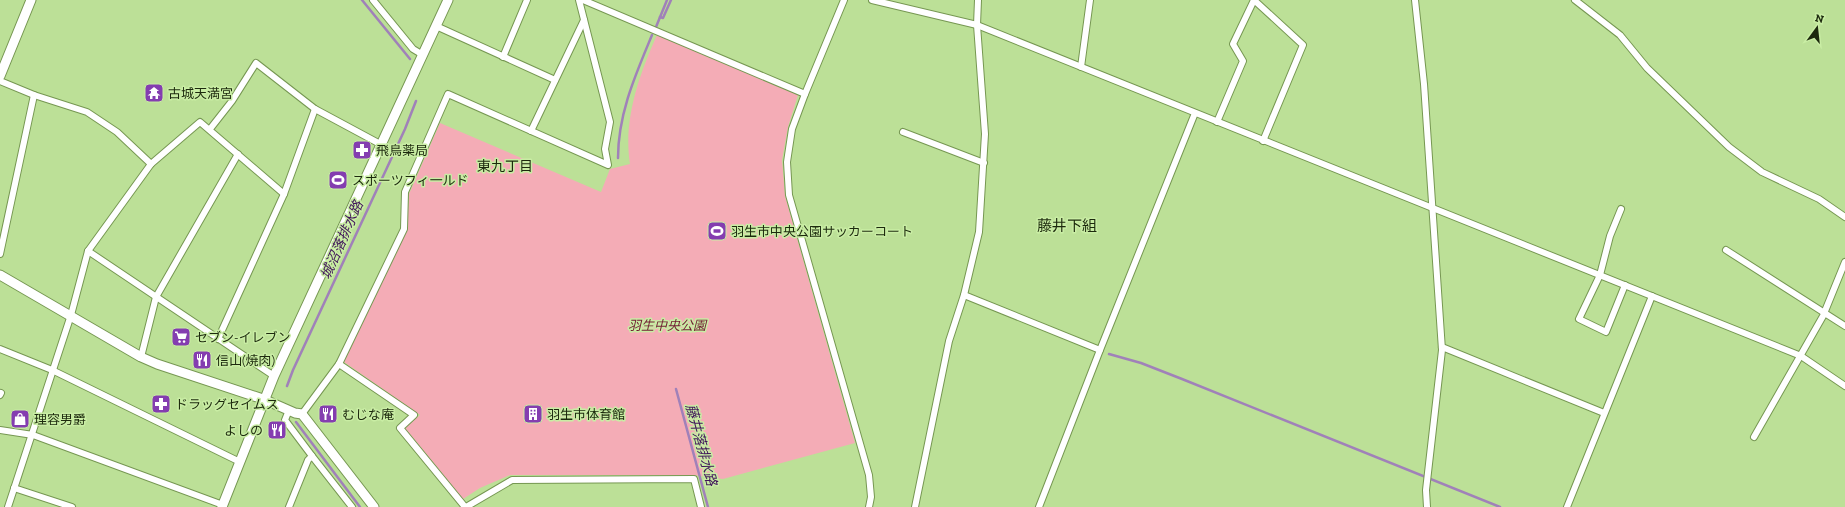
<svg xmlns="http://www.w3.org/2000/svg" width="1845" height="507" font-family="'Zilla Slab','Noto Sans JP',serif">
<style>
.green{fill:#f4acb6}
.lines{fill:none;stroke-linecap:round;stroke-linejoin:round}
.stream{stroke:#a081b9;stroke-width:2.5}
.street-casing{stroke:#769752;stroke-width:8}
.secondary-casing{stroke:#769752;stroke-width:11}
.street{stroke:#fff;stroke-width:6}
.secondary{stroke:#fff;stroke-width:9}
.labels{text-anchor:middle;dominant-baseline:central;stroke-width:3;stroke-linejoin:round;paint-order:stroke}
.poi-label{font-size:13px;fill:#1c290d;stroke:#c9eda4;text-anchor:start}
.park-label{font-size:13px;font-style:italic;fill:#711b32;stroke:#c9eda4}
.neighbourhood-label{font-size:14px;fill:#1c290d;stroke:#c9eda4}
.water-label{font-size:14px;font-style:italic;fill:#40155a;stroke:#c9eda4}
.quarter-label{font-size:15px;fill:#1c290d;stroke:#c9eda4}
</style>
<rect width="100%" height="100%" fill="#bce097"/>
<!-- green -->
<path class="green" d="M657,35L798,95L788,127L782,160L785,196L855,443L723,479L693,475H510L480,488L463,499L405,428L420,415L344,362L407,229L409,194L440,123L601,192L610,169L630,164C623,120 639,75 657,35Z"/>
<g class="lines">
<!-- stream -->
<g class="stream">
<path d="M362,0L410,59"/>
<path d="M660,17L663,18L671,0"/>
<path d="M656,27L667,0"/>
<path d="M618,158C618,114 635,76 652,35"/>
<path d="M1109,354L1141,363L1182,379L1500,507"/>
<path d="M287,386L293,370L405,129L416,101"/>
<path d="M676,389L708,507"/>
<path d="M296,422L360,507"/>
</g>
<!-- street casing -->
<g class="street-casing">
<g id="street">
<path d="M373,0L413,49L423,55"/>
<path d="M583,0L805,94"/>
<path d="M844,0L805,94L792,129L787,162L789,195L869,475L871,497L869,507"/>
<path d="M872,0L977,25L1801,356L1845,386"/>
<path d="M1254,0L1303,45L1263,141"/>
<path d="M1415,0L1424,84L1442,350L1426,490L1427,507"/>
<path d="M1575,0L1620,35L1647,68L1729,147L1762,172L1819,199L1845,217"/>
<path d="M436,26L555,80"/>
<path d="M503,57L527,0"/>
<path d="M1081,67L1090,0"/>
<path d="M0,81L34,95L87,112L117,132L151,164"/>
<path d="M1217,122L1243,61L1233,44L1254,0"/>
<path d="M210,129L232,101L256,63L315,109L382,145"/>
<path d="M531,131L584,20"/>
<path d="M903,132L984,163"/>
<path d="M1621,209L1610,236L1600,275L1579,319L1606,332L1625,285"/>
<path d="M1726,250L1845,326"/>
<path d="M88,251L274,376"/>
<path d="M0,254L34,95"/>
<path d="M964,295L1100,350"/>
<path d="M218,339L284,194L315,109"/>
<path d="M1442,347L1604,413"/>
<path d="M0,349L52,370L240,462"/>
<path d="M141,357L156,297L238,154"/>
<path d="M339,364L414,415L400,428L465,507"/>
<path d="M0,395L1,393"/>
<path d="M289,410L285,420L312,456L308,460L289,507"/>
<path d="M302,414L339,364L404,229L405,192L448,94L608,165L605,149L610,122L579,0"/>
<path d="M0,430L33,435L223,505"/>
<path d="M1754,437L1823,316L1845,262"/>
<path d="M312,456L352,507"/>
<path d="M14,488L72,507"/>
<path d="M8,507L71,315L88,251L151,164L200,122L284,194"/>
<path d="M466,507L512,480L694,479L701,507"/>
<path d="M915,507L949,341L964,295L979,232L985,134L977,25L978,0"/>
<path d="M1039,507L1100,350L1195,113"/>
<path d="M1567,507L1652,296"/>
</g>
</g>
<!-- secondary casing -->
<g class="secondary-casing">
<g id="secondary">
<path d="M0,76L31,0"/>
<path d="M0,275L141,357L157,364L263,399L295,413L302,414L374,507"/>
<path d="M222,507L274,376L448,0"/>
</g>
</g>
<!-- street -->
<use href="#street" class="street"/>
<!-- secondary -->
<use href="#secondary" class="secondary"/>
</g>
<!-- icons -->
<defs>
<g id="temple-square" transform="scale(1)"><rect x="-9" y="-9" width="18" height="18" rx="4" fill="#843db0" stroke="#c9eda4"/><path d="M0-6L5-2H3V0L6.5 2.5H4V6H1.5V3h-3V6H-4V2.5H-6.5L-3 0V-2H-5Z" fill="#fff"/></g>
<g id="pharmacy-square" transform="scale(1)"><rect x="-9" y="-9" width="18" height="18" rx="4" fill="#843db0" stroke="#c9eda4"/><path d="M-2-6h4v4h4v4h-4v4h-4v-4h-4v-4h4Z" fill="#fff"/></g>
<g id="stadium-square" transform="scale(1)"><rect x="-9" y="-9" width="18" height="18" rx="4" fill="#843db0" stroke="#c9eda4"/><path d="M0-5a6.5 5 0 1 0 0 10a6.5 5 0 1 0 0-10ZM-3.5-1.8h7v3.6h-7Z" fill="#fff"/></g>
<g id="supermarket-square" transform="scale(1)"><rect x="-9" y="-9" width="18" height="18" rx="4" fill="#843db0" stroke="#c9eda4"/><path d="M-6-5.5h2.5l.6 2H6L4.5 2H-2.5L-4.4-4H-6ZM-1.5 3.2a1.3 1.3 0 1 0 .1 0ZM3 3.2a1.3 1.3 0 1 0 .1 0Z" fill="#fff"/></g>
<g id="restaurant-square" transform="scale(1)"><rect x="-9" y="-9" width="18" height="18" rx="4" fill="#843db0" stroke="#c9eda4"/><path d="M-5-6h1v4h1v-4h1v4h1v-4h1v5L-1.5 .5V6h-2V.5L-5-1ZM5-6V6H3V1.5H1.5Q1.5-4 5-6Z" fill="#fff"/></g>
<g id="building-square" transform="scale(1)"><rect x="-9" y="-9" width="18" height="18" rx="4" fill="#843db0" stroke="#c9eda4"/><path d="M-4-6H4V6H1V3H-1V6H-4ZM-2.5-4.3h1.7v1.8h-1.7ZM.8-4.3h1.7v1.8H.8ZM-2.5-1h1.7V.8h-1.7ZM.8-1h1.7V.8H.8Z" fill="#fff"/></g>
<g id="shop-square" transform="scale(1)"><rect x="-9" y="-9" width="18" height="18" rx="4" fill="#843db0" stroke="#c9eda4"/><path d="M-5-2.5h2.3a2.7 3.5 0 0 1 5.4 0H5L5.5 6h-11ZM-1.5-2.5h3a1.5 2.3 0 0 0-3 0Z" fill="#fff"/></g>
</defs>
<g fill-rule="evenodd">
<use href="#temple-square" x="154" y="93"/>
<use href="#pharmacy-square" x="362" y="150"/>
<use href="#stadium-square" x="338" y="180"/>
<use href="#stadium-square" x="717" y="231"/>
<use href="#supermarket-square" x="181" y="337"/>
<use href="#restaurant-square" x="202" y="360"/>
<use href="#pharmacy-square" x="161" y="404"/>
<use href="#restaurant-square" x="328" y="414"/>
<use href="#building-square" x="533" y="414"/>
<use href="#shop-square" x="20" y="419"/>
<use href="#restaurant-square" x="277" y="430"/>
</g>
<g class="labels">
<!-- poi labels -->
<g class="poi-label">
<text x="168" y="93">古城天満宮</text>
<text x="376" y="150">飛鳥薬局</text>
<text x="352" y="180">スポーツフィ一ルド</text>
<text x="731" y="231">羽生市中央公園サッカーコート</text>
<text x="195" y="337">セブン-イレブン</text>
<text x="216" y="360">信山(焼肉)</text>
<text x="175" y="404">ドラッグセイムス</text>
<text x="342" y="414">むじな庵</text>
<text x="547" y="414">羽生市体育館</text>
<text x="34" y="419">理容男爵</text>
<text x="263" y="430" text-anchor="end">よしの</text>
</g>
<!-- park labels -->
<g class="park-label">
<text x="667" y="325">羽生中央公園</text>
</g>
<!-- neighbourhood labels -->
<g class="neighbourhood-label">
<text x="505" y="166">東九丁目</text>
</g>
<!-- water labels -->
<g class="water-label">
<text transform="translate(342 240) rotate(-66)">城沼落排水路</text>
<text transform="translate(701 445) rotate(75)">藤井落排水路</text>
</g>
<!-- quarter labels -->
<g class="quarter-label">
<text x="1067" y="226">藤井下組</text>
</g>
</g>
<!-- north arrow -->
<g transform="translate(1817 28) rotate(15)" stroke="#c9eda4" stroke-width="3" paint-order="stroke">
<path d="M0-3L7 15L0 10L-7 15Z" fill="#1c290d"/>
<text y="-6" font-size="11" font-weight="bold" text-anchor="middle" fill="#1c290d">N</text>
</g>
</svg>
